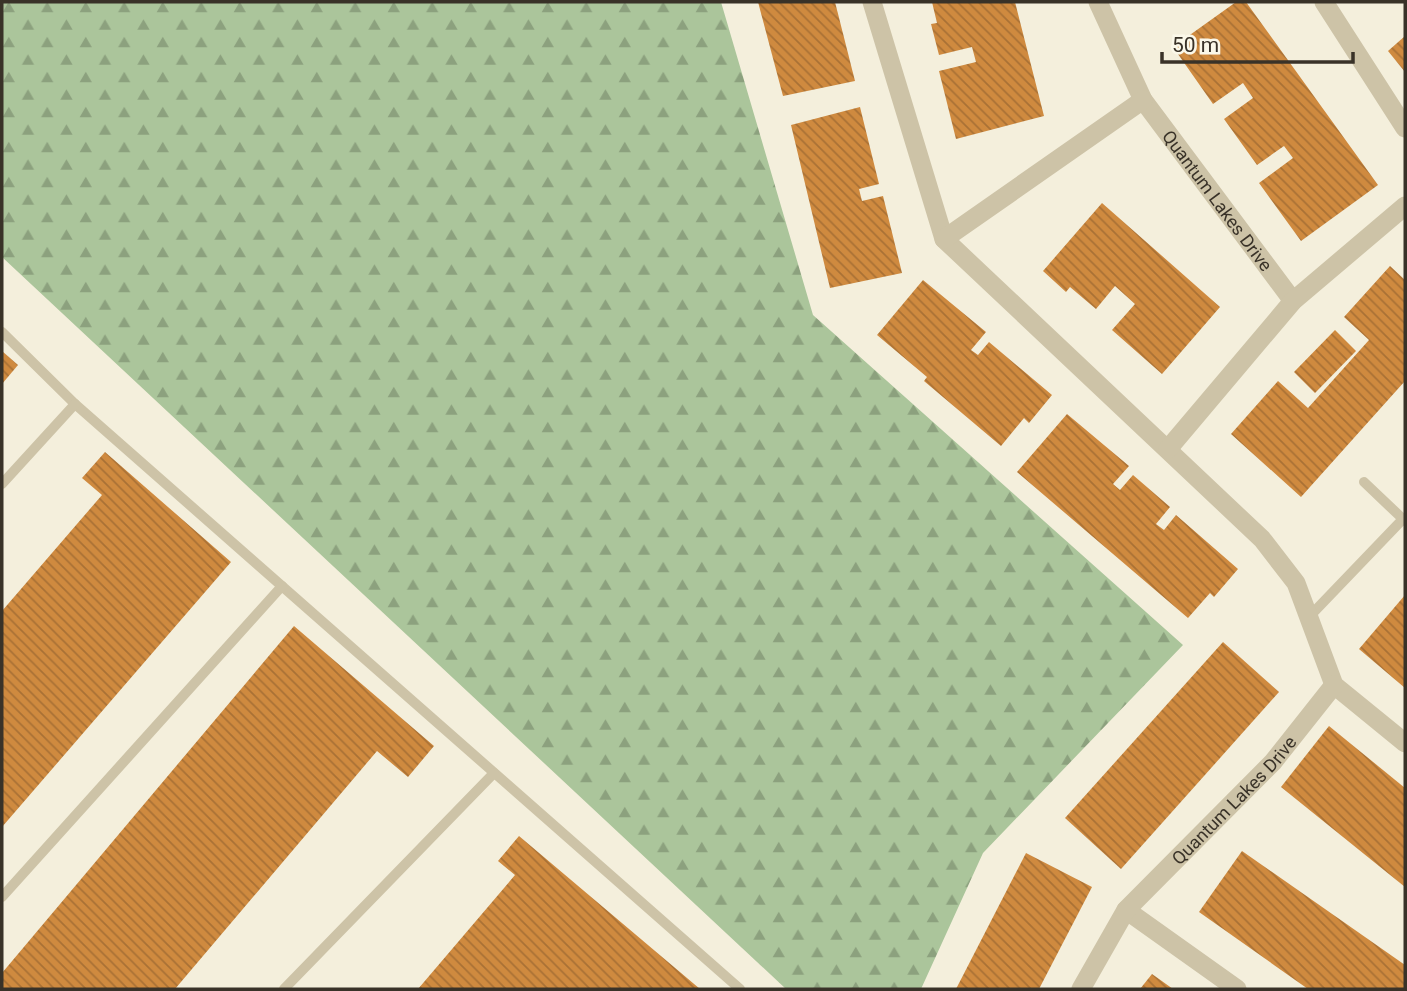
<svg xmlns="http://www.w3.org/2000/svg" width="1407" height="991" font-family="Roboto,sans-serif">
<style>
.forest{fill:url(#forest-firs)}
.building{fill:url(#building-back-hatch)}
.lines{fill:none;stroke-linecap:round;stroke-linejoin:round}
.service{stroke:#cdc3a7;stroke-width:10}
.minor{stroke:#cdc3a7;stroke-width:19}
.labels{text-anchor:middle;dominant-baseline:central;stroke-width:5;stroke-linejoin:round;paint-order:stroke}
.street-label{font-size:18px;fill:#393228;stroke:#fbf8e9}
</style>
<defs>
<pattern id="forest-firs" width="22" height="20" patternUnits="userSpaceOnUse" patternTransform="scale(1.75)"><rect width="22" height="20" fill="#abc59b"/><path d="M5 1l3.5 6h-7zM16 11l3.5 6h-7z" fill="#8ca17e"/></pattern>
<pattern id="building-back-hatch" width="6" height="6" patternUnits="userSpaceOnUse" patternTransform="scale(1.75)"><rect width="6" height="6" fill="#cf8a3f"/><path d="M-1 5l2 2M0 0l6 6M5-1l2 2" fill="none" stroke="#a97135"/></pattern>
</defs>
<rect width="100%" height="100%" fill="#f4efdc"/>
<!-- forest -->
<path class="forest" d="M2,2H721L813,315L1183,645L983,853L921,989H786L2,257Z"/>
<!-- building -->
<g class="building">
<path d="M758,2H835L855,81L783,96Z"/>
<path d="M932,2H1015L1044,116L956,139L939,71L976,62L972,47L939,55L931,24L937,23Z"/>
<path d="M1236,2H1246L1378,185L1301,241L1259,183L1293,158L1284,146L1257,165L1224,119L1253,98L1243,83L1213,104L1173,47Z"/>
<path d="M1405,36V72L1388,51Z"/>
<path d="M860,107L879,184L859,189L862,201L883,196L902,273L830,288L791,125Z"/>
<path d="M1102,203L1220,307L1162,374L1112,330L1135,304L1115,286L1096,309L1070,287L1066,292L1043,271Z"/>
<path d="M1390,266L1405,280V381L1301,497L1231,434L1278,381L1308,408L1369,340L1344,317Z"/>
<path d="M923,280L986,332L971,350L978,355L989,342L1052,395L1029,423L1024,418L1001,446L924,381L927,377L877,335Z"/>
<path d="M1335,330L1356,351L1315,393L1294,372Z"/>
<path d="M2,351L18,365L2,384Z"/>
<path d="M1067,414L1129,466L1113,484L1120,490L1133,475L1170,507L1156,524L1164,530L1176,515L1238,569L1214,597L1210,593L1188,618L1017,472Z"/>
<path d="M105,452L231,562L2,827V611L102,495L82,478Z"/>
<path d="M1405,595V688L1359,649Z"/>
<path d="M294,626L434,746L408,777L377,751L175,989H2V973Z"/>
<path d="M1223,642L1279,692L1121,869L1065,818Z"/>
<path d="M1329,726L1405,788V887L1281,787Z"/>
<path d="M519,836L700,989H418L515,875L498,861Z"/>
<path d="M1242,851L1405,965V989H1308L1199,912Z"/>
<path d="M1026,853L1092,887L1039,989H956Z"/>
<path d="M1152,974L1173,989H1140Z"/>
</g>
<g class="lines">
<!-- service -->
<g class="service">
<path d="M2,332L75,404L740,989"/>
<path d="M1364,482L1405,521"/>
<path d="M2,484L75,404"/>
<path d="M1309,617L1403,519"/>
<path d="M2,897L282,586"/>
<path d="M284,989L494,773"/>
</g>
<!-- minor -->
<g class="minor">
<path d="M872,2L944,239L1262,539L1296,583L1334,685L1405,743"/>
<path id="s1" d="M1098,2L1143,100L1293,301"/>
<path d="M1324,2L1405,128"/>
<path d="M944,239L1143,100"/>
<path d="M1168,449L1293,301L1405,206"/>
<path d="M1126,910L1237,989"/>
<path id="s2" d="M1081,989L1126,910L1273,762L1334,685"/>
</g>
</g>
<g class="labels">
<!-- street labels -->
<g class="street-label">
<text stroke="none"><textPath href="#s1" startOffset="233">Quantum Lakes Drive</textPath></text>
<text stroke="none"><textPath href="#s2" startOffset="245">Quantum Lakes Drive</textPath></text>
</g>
</g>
<!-- border -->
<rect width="1407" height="991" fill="none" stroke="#393228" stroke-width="7"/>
<!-- scale -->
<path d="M1162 52v10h191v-10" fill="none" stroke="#393228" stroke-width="3.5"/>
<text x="1172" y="52" font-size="21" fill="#393228" stroke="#fbf8e9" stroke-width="5" paint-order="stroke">50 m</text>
</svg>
